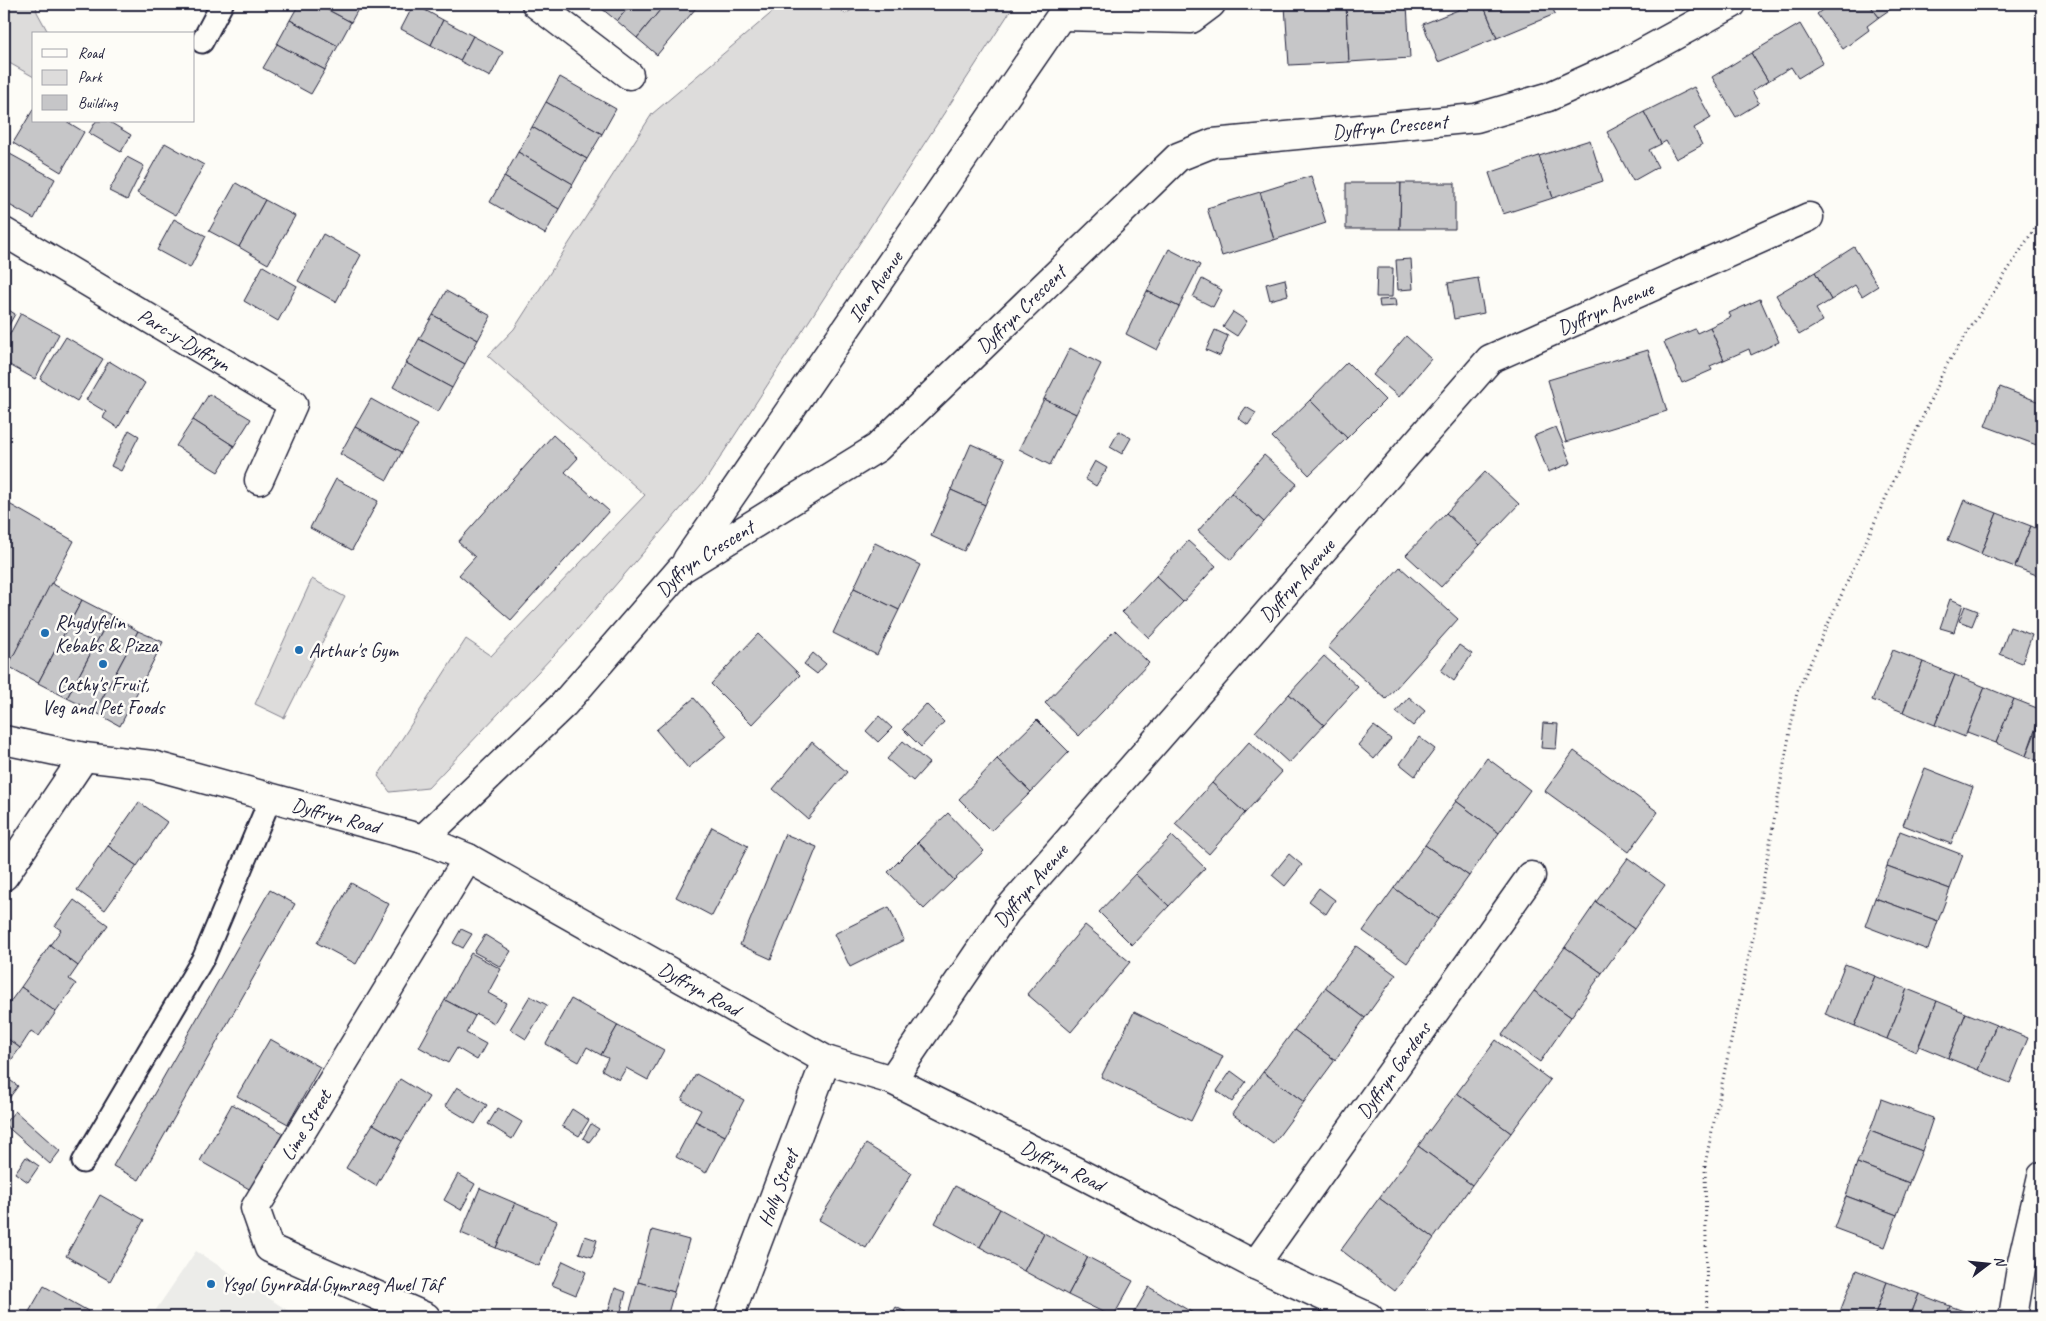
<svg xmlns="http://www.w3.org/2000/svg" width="2046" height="1321" font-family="Caveat,sans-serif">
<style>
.built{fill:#ecece9}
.green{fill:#dddcdb;stroke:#807f8b}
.building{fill:#c6c6c8;stroke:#22223b}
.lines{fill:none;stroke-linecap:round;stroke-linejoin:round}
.lane-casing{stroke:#22223b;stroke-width:25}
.street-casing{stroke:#22223b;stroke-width:31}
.path{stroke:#22223b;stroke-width:3;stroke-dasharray:1 4;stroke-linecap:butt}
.lane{stroke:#fdfcf7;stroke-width:21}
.street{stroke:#fdfcf7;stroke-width:28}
.poi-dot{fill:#1f6fb2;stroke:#fdfcf7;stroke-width:2}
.labels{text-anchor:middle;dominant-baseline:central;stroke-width:5;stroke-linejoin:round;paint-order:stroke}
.street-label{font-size:20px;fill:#22223b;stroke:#fdfcf7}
.poi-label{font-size:20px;fill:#22223b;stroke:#fdfcf7;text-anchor:start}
</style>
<rect width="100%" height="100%" fill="#fdfcf7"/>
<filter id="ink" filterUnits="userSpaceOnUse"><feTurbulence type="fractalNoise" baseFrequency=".02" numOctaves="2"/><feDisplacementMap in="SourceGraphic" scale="10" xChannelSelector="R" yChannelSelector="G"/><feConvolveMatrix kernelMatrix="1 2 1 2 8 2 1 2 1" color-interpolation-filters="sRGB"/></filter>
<g filter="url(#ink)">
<!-- built -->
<path class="built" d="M196,1251L298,1317H151Z"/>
<!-- green -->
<g class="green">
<path d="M4,4H36L37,12L49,34H34V77L4,60Z"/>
<path d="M782,4H835L845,14L862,4H1015L707,478L571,637L428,788L390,792L378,776L466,639L491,656L645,495L488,356L514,329L652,114Z"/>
<path d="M312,579L345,597L284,718L255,704Z"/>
</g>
<!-- building -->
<g class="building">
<path d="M299,4H317L351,22L338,46L290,20Z"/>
<path d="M317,4H361L351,22Z"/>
<path d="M414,4L443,20L431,45L401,29Z"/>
<path d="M596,4H631L617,21Z"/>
<path d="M631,4H665L637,38L617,21Z"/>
<path d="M665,4H690L696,8L657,55L637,38Z"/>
<path d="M1317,4H1346L1349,62L1289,65L1285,6Z"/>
<path d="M1346,4H1407L1410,58L1349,62Z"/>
<path d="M1473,4H1483L1497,38L1438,62L1423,24Z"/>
<path d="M1483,4H1551L1555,14L1497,38Z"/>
<path d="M1830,4H1869L1879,17L1867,26L1869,30L1843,49L1817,14Z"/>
<path d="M1869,4H1898L1879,17Z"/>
<path d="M290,20L338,46L325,70L277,44Z"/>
<path d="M443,20L473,36L460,61L431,45Z"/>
<path d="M1800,24L1823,63L1798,78L1791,67L1768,81L1751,53Z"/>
<path d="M473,36L503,52L490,77L460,61Z"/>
<path d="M277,44L325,70L311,94L263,68Z"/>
<path d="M1751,53L1768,81L1752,91L1759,103L1736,117L1712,77Z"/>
<path d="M560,77L616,109L602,134L546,102Z"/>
<path d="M1694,87L1711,118L1694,128L1702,145L1676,159L1666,141L1661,144L1644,112Z"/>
<path d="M546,102L602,134L587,159L532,127Z"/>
<path d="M34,108V121H66L84,132L61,172L13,143Z"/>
<path d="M1644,112L1661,144L1649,150L1658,167L1633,181L1607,132Z"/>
<path d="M96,121H108L131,135L121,152L89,133Z"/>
<path d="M532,127L587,159L573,184L518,152Z"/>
<path d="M1590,140L1603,181L1553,198L1539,156Z"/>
<path d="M165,143L204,165L176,215L137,193Z"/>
<path d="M518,152L573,184L559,209L504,177Z"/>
<path d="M10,154L55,179L34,219L4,202V166Z"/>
<path d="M1539,156L1553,198L1503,214L1489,173Z"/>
<path d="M127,157L144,166L127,200L109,191Z"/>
<path d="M1311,176L1326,223L1274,240L1260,192Z"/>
<path d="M504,177L559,209L545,234L490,202Z"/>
<path d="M236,183L265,200L239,247L209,231Z"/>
<path d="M1346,183H1401L1400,229H1346Z"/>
<path d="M1401,183H1455V229H1400Z"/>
<path d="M1260,192L1274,240L1222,256L1207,208Z"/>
<path d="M265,200L295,216L268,264L239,247Z"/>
<path d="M174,219L206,236L190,268L157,250Z"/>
<path d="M323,234L361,255L336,302L298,281Z"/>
<path d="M1854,247L1878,286L1862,296L1855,285L1831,300L1815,272Z"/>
<path d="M1169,249L1200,265L1179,307L1147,291Z"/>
<path d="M1411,259L1413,289L1398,290L1396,260Z"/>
<path d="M263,266L297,286L278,321L244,301Z"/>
<path d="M1377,268H1393L1392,297H1376Z"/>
<path d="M1815,272L1831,300L1816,309L1823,321L1799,335L1776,295Z"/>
<path d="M1478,278L1484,313L1454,319L1448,283Z"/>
<path d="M1202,279L1222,290L1213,307L1193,297Z"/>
<path d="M1285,279L1288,295L1270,300L1266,284Z"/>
<path d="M446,291L491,316L478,340L433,315Z"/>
<path d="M1147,291L1179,307L1157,350L1126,334Z"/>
<path d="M1395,299L1396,306L1380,307L1379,300Z"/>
<path d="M1760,299L1779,342L1751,355L1749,349L1724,360L1710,327L1731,317L1729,313Z"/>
<path d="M4,307L15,314L4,334Z"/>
<path d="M1233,312L1247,321L1237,336L1223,327Z"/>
<path d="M21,313L59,334L35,379L4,362V345Z"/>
<path d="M433,315L478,340L465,364L419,339Z"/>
<path d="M1710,327L1724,360L1710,366L1712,370L1682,383L1664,342L1695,329L1697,333Z"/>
<path d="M1215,330L1228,336L1220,356L1206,350Z"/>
<path d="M1406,336L1431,359L1399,397L1373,375Z"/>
<path d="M66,337L103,359L77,401L40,379Z"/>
<path d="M419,339L465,364L452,388L406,363Z"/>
<path d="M1070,348L1101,364L1076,414L1044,399Z"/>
<path d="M1648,350L1667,411L1566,442L1548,380Z"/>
<path d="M109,361L145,383L118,428L103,418L106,412L86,400Z"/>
<path d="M1347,362L1385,400L1347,438L1310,400Z"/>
<path d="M406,363L452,388L438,412L393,387Z"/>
<path d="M2000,387L2042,403V447L1985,426Z"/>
<path d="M209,394L251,419L234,446L193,420Z"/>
<path d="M371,399L418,425L402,452L355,427Z"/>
<path d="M1044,399L1076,414L1050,465L1019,449Z"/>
<path d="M1310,400L1347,438L1309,475L1272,437Z"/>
<path d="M1246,407L1256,413L1248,425L1238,418Z"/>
<path d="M193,420L234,446L218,472L176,446Z"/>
<path d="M355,427L402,452L387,480L340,454Z"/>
<path d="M1556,427L1571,463L1548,472L1534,436Z"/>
<path d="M129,430L139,436L121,471L111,466Z"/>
<path d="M1119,431L1131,438L1122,454L1110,447Z"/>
<path d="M553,435L578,458L565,472L609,511L511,620L459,575L475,557L458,542Z"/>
<path d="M971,444L1005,459L985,505L951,490Z"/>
<path d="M1264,455L1297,484L1264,522L1231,493Z"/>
<path d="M1095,461L1107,468L1096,486L1085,479Z"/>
<path d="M1485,472L1519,504L1480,545L1446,513Z"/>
<path d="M336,479L378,501L352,550L310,528Z"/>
<path d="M951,490L985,505L964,551L931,536Z"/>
<path d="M1231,493L1264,522L1231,560L1198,531Z"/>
<path d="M1964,500L1997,513L1981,554L1948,540Z"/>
<path d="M4,501L74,541L4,675Z"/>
<path d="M1446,513L1480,545L1441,587L1406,555Z"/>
<path d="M1997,513L2031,526L2015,567L1981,554Z"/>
<path d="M2031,526L2042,531V577L2015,567Z"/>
<path d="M1188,541L1216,566L1183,602L1156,576Z"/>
<path d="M875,543L920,565L899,610L854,588Z"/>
<path d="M1400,567L1458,619L1386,699L1328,647Z"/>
<path d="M1156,576L1183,602L1149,638L1122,612Z"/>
<path d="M51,583L82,600L38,683L8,666Z"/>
<path d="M854,588L899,610L877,655L833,633Z"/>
<path d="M1950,599L1963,604L1954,632L1940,628Z"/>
<path d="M82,600L111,615L67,698L38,683Z"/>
<path d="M1965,606L1978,611L1972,626L1959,621Z"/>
<path d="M111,615L138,631L95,712L67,698Z"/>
<path d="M2010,627L2032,635L2022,663L2000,654Z"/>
<path d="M1115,630L1149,663L1079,736L1045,703Z"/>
<path d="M138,631L163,642L120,726L95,712Z"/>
<path d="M758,634L800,675L752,725L711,684Z"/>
<path d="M1459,645L1472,654L1454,681L1441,671Z"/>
<path d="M1893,650L1923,662L1903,712L1872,700Z"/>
<path d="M813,653L826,664L817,674L804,664Z"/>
<path d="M1324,656L1358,687L1324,725L1289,694Z"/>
<path d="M1923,662L1955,675L1935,725L1903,712Z"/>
<path d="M1955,675L1985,687L1965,737L1935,725Z"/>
<path d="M1985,687L2014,699L1996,743L1967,732Z"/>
<path d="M1289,694L1324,725L1289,763L1255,732Z"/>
<path d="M1409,697L1425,711L1413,726L1396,712Z"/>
<path d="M694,698L727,736L688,768L656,730Z"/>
<path d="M2014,699L2042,710L2026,756L1996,743Z"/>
<path d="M926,704L944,722L921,747L903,729Z"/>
<path d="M2042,715V762L2026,756Z"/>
<path d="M879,716L892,728L878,742L866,731Z"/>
<path d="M1037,720L1069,752L1031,792L997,759Z"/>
<path d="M1543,723L1558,724L1556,749L1541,748Z"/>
<path d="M1374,726L1391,739L1374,759L1358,745Z"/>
<path d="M1419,737L1435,749L1415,776L1400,764Z"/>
<path d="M903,741L929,763L913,781L887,759Z"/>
<path d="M812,742L847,772L808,819L773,789Z"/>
<path d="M1249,742L1282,772L1245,813L1212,783Z"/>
<path d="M1574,751L1658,812L1629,852L1545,791Z"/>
<path d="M1487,758L1530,790L1499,833L1456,801Z"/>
<path d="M997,759L1031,792L991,831L959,799Z"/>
<path d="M1925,768L1973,787L1951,844L1903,825Z"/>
<path d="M1212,783L1245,813L1209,854L1175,824Z"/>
<path d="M1456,801L1499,833L1469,876L1425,845Z"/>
<path d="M139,802L167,822L137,866L108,846Z"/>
<path d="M948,813L984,851L954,880L918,842Z"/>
<path d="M712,827L748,846L712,916L676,897Z"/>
<path d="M1900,831L1963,855L1950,889L1887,866Z"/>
<path d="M785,834L817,847L771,959L740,945Z"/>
<path d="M1172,836L1205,868L1169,906L1135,874Z"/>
<path d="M918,842L954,880L924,909L888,872Z"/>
<path d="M1425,845L1469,876L1438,919L1394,888Z"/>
<path d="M108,846L137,866L105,910L77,890Z"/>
<path d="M1289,854L1302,865L1285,886L1272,875Z"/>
<path d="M1628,858L1665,885L1634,929L1596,902Z"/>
<path d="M1887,866L1950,889L1938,921L1875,898Z"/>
<path d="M1135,874L1169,906L1132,945L1099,912Z"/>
<path d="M351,883L389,904L356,964L317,943Z"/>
<path d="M1319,888L1335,900L1326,914L1309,901Z"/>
<path d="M1394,888L1438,919L1407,963L1363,931Z"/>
<path d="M270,890L295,904L139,1180L113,1166Z"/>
<path d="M1875,898L1938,921L1928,950L1865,926Z"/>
<path d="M74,900L108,925L78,966L50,945L61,930L55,926Z"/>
<path d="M1596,902L1634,929L1602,973L1565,947Z"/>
<path d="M889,907L904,940L850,967L834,934Z"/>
<path d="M1085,925L1130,962L1071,1032L1027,994Z"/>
<path d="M461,929L472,934L463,948L453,943Z"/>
<path d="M485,935L511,951L501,967L474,952Z"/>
<path d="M50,945L78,966L69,979L76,984L56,1012L21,987Z"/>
<path d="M1356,946L1396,975L1365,1018L1325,988Z"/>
<path d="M1565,947L1602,973L1571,1017L1534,991Z"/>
<path d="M471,953L501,969L488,993L506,1003L494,1023L477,1014L475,1016L445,1000Z"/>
<path d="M1845,964L1875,976L1855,1026L1825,1014Z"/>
<path d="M1875,976L1907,989L1887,1039L1855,1026Z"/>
<path d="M21,987L56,1012L39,1036L31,1031L20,1048L4,1036V1010Z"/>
<path d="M1325,988L1365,1018L1335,1060L1294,1030Z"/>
<path d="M1907,989L1937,1001L1916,1052L1887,1039Z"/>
<path d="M1534,991L1571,1017L1540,1062L1502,1035Z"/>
<path d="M530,996L547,1005L526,1039L510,1029Z"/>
<path d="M571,999L618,1025L601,1055L587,1047L579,1062L546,1044Z"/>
<path d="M445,1000L475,1016L466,1033L486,1044L477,1060L457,1048L448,1063L419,1047Z"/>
<path d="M1937,1001L1966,1013L1948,1058L1919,1046Z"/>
<path d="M1134,1012L1223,1056L1191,1121L1101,1077Z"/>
<path d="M1966,1013L1996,1025L1978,1070L1948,1058Z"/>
<path d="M618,1025L664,1050L648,1080L626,1068L619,1080L602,1070L608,1058L601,1055Z"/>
<path d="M1996,1025L2028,1038L2010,1083L1978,1070Z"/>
<path d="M1294,1030L1335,1060L1304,1102L1263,1072Z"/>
<path d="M4,1036L20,1048L4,1070Z"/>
<path d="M270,1039L320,1067L288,1124L237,1096Z"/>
<path d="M1496,1040L1550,1080L1511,1133L1457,1093Z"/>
<path d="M1231,1071L1246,1082L1232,1102L1217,1091Z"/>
<path d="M1263,1072L1304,1102L1273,1144L1232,1114Z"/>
<path d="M696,1074L744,1100L725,1136L695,1121L701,1110L682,1100Z"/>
<path d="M4,1076L18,1086L7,1101L4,1099Z"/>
<path d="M400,1079L429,1097L402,1141L373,1124Z"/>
<path d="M457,1087L487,1105L475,1124L445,1106Z"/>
<path d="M1457,1093L1511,1133L1472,1185L1418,1146Z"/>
<path d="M1881,1099L1933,1118L1922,1151L1870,1131Z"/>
<path d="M232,1104L283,1133L251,1190L200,1161Z"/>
<path d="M498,1108L522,1122L512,1139L488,1124Z"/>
<path d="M572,1109L589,1120L579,1136L562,1126Z"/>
<path d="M15,1111L60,1151L50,1164L4,1124Z"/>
<path d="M695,1121L725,1136L706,1173L676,1157Z"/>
<path d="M373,1124L402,1141L376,1186L346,1168Z"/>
<path d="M591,1124L599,1129L589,1142L583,1138Z"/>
<path d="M1870,1131L1922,1151L1909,1183L1857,1163Z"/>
<path d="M866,1144L912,1173L866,1248L819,1220Z"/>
<path d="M1418,1146L1472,1185L1434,1238L1379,1198Z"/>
<path d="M26,1157L39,1166L28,1182L15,1173Z"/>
<path d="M1857,1163L1909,1183L1897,1215L1846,1196Z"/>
<path d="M458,1174L475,1184L461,1210L444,1200Z"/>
<path d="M955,1186L1000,1209L980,1247L935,1223Z"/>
<path d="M480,1188L515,1203L496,1248L461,1233Z"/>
<path d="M100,1195L144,1220L110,1281L66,1256Z"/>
<path d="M1846,1196L1897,1215L1885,1247L1834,1228Z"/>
<path d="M1379,1198L1434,1238L1395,1291L1341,1250Z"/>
<path d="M515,1203L557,1221L539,1266L496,1248Z"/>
<path d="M1000,1209L1044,1233L1024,1271L980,1247Z"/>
<path d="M652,1230L689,1240L674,1292L638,1282Z"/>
<path d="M1044,1233L1088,1257L1068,1295L1024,1271Z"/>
<path d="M585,1236L597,1240L592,1257L579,1253Z"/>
<path d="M1088,1257L1133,1281L1113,1317L1068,1295Z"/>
<path d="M563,1261L586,1272L576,1295L552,1285Z"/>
<path d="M1856,1270L1887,1282L1874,1317H1838Z"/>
<path d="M638,1282L674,1292L667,1317H628Z"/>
<path d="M1887,1282L1919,1294L1910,1317H1874Z"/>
<path d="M44,1286L88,1311L84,1317H26Z"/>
<path d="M1149,1287L1193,1313L1191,1317L1132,1316Z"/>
<path d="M615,1288L626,1292L620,1315L608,1312Z"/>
<path d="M1919,1294L1950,1306L1946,1317H1910Z"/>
<path d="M1950,1306L1980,1317H1946Z"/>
<path d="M896,1307L915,1317H890Z"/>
</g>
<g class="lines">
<!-- lane casing -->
<g class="lane-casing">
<g id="lane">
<path d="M202,42L222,4"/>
<path d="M83,1162L204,957L271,797"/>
</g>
</g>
<!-- street casing -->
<g class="street-casing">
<g id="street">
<path d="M536,4L629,75"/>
<path d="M1061,16L1191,19L1211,4"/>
<path id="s1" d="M4,232L293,404L259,480"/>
<path id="s2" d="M687,560L1069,4"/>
<path id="s3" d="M4,740L84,757L152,765L423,839L468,858L826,1060L892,1080L1077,1172L1255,1265L1369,1317"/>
<path id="s4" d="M423,839L564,704L681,569L877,448L1178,157L1213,143L1476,118L1548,97L1628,61L1732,4"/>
<path d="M4,876L84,757"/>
<path id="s5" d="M892,1080L1006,912L1490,359L1809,217"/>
<path id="s6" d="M1255,1265L1531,876"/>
<path id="s7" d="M426,1317L269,1248L255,1208L468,858"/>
<path id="s8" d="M729,1317L826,1060"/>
<path d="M2013,1317L2022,1262L2042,1176"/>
</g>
</g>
<!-- path -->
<path class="path" d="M1707,1317L1705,1164L1754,932L1797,692L1946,366L2042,217"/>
<!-- lane -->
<use href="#lane" class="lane"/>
<!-- street -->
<use href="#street" class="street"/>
</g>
</g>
<!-- markers -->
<g class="poi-dot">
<circle cx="45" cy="633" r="5"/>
<circle cx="299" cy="650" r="5"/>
<circle cx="103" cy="664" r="5"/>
<circle cx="211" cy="1284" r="5"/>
</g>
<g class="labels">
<!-- street labels -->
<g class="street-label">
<text stroke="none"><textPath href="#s4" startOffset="1238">Dyffryn Crescent</textPath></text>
<text stroke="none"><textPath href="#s2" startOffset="332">Ilan Avenue</textPath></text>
<text stroke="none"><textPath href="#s5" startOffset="1064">Dyffryn Avenue</textPath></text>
<text stroke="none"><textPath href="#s4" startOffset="804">Dyffryn Crescent</textPath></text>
<text stroke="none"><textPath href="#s1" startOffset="210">Parc-y-Dyffryn</textPath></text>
<text stroke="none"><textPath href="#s4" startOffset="399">Dyffryn Crescent</textPath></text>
<text stroke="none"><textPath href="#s5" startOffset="644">Dyffryn Avenue</textPath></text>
<text stroke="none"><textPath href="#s3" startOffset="341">Dyffryn Road</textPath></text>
<text stroke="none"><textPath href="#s5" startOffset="239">Dyffryn Avenue</textPath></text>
<text stroke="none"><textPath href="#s3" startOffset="746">Dyffryn Road</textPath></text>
<text stroke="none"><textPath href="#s6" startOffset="239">Dyffryn Gardens</textPath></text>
<text stroke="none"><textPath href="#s7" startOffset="311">Lime Street</textPath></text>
<text stroke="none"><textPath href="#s3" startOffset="1151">Dyffryn Road</textPath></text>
<text stroke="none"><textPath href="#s8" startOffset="138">Holly Street</textPath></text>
</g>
<!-- poi labels -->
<g class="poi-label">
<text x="55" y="622">Rhydyfelin<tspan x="55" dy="23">Kebabs &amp; Pizza</tspan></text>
<text x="309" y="650">Arthur's Gym</text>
<text x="103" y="684" text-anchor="middle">Cathy's Fruit,<tspan x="103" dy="23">Veg and Pet Foods</tspan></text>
<text x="221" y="1284">Ysgol Gynradd Gymraeg Awel Tâf</text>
</g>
</g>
<!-- margin -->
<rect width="2046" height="1321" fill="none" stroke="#fdfcf7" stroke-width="20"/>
<rect x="10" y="10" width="2026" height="1301" fill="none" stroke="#22223b" stroke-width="2" filter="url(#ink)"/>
<!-- legend -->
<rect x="32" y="32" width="162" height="90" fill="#fdfcf7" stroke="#a5a5ac"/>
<rect x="42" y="49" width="25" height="8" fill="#fdfcf7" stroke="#a5a5ac"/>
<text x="78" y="58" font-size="15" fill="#22223b">Road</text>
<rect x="42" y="70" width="25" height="15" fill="#dddcdb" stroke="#a5a5ac"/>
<text x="78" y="82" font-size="15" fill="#22223b">Park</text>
<rect x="42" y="95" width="25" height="15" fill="#c6c6c8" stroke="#a5a5ac"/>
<text x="78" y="108" font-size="15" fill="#22223b">Building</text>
<!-- north arrow -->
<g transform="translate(1988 1264) rotate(74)" stroke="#fdfcf7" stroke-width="4" paint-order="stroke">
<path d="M0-4L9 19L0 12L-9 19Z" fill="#22223b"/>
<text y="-8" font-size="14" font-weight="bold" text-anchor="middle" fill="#22223b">N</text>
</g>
</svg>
